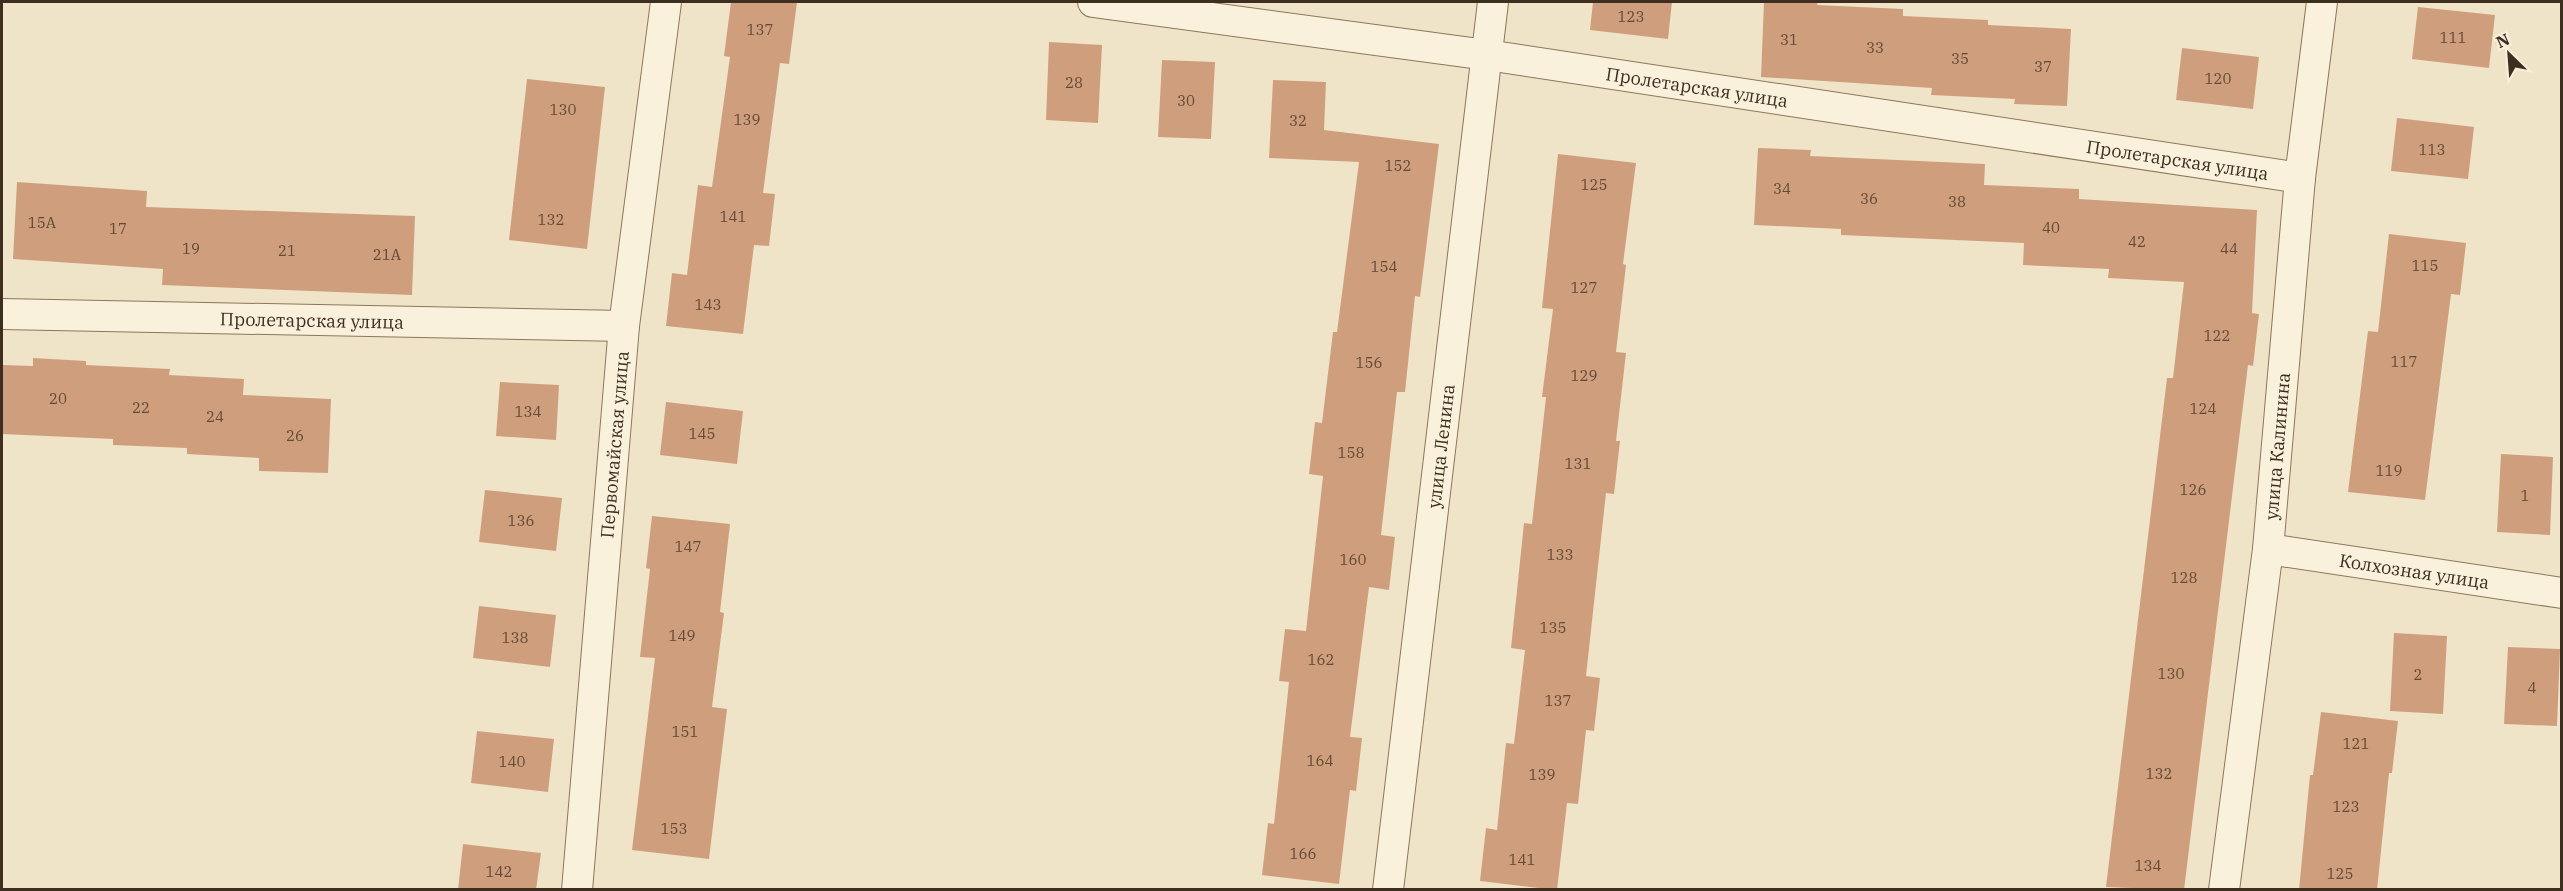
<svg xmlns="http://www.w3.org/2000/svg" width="2563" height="891" font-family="'IBM Plex Serif',serif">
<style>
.building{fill:#cf9f7d}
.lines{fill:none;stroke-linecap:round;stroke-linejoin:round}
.minor-casing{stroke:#8d765c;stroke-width:32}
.minor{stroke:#faf1dc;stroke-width:30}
.labels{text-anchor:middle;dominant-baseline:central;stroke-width:4.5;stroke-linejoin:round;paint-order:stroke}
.number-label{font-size:15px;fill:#624a37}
.street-label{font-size:18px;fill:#3d2e20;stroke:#f7eed8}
</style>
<rect width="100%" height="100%" fill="#f0e4c8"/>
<!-- building -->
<g class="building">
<path d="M731,2H797L789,64L780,63L763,193L775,194L769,246L754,245L743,334L666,326L672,273L687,275L698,185L712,187L730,57L724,56Z"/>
<path d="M1593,2H1672L1668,39L1590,30Z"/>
<path d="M1764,2H1818L1817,5L1903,9V16L1988,20V25L2071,29L2067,106L2014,104L2015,99L1931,95L1932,88L1761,77Z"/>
<path d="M2418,7L2495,15L2489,68L2412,59Z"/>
<path d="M1049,42L1102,45L1098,123L1046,120Z"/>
<path d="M2182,48L2259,57L2253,109L2176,100Z"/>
<path d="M1162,60L1215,62L1211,139L1158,137Z"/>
<path d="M527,79L605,87L587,249L509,240Z"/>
<path d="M1273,80L1326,82L1324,130L1439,144L1420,297L1415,296L1405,392H1397L1381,535L1395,537L1389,590L1369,587L1350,737L1362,738L1356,791L1350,790L1339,884L1262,875L1268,823L1274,824L1289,682L1279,681L1285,629L1306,631L1323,476L1309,474L1315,422L1322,423L1333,332H1337L1359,162L1269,158Z"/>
<path d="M2397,118L2474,127L2468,179L2391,171Z"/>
<path d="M1758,148L1811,150L1810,156L1985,164L1984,185L2079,189V199L2257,210L2252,313L2259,314L2253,366L2248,365L2184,890L2106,887L2167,378H2173L2184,282L2108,278L2109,269L2023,265L2024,243L1841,235V229L1754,225Z"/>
<path d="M1558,154L1636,163L1623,264L1626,265L1616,352L1626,353L1616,441H1620L1614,494L1606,493L1586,676L1600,678L1594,731L1586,730L1578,804L1567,803L1557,890H1555L1480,881L1486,828L1497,830L1506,743L1514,744L1525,650L1511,648L1524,523L1532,524L1546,397H1542L1553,309L1542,308Z"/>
<path d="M17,182L147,191L146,207L415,216L412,295L162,285L163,269L13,259Z"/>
<path d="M2389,234L2466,243L2460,295L2451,294L2425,500L2348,492L2368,331L2378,332Z"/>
<path d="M33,358L86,361V365L170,369L169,375L244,379L243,395L331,399L328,473L259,471V458L187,454V448L113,445V439L2,434V365L33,366Z"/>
<path d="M500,382L559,385L556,440L496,436Z"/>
<path d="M666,402L743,411L737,464L660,455Z"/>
<path d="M2501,454L2553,457L2550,535L2497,532Z"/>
<path d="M485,490L562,498L556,551L479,542Z"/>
<path d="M652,516L730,524L720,612L724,613L712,707L727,709L709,859L632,850L655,658L640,657L650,569L646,568Z"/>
<path d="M479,606L556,615L550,667L473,658Z"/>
<path d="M2394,633L2447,636L2443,714L2390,711Z"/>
<path d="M2508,647L2560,649L2557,726L2504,724Z"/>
<path d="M2321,712L2398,721L2392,773H2389L2377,890H2299L2310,775H2313Z"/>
<path d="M477,731L554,739L548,792L471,783Z"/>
<path d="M463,844L541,853L536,890H458Z"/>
</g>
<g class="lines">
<!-- minor casing -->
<g class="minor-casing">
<g id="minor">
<path id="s1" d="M1093,2L1487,55L2300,178"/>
<path id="s2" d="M2,314L624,326"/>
<path id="s3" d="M2268,549L2562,593"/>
<path id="s4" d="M577,890L624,326L666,2"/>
<path id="s5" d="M1388,890L1493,2"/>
<path id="s6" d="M2224,890L2268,549L2300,178L2322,2"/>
</g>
</g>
<!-- minor -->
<use href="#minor" class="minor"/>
</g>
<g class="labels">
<!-- number labels -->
<g class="number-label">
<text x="1631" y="16">123</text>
<text x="760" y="29">137</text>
<text x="2453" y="37">111</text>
<text x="1789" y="39">31</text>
<text x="1875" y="47">33</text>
<text x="1960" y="58">35</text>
<text x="2043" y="66">37</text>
<text x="2218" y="78">120</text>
<text x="1074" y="82">28</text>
<text x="1186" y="100">30</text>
<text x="563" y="109">130</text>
<text x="747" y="119">139</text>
<text x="1298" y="120">32</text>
<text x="2432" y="149">113</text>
<text x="1398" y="165">152</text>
<text x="1594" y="184">125</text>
<text x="1782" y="188">34</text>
<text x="1869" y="198">36</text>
<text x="1957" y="201">38</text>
<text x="733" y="216">141</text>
<text x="551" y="219">132</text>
<text x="42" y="222">15А</text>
<text x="2051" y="227">40</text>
<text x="118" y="228">17</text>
<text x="2137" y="241">42</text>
<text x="191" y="248">19</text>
<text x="2229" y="248">44</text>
<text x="287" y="250">21</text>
<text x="387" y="254">21А</text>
<text x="2425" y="265">115</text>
<text x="1384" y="266">154</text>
<text x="1584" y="287">127</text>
<text x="708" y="304">143</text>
<text x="2217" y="335">122</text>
<text x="2404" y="361">117</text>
<text x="1369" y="362">156</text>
<text x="1584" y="375">129</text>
<text x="58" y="398">20</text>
<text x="141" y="407">22</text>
<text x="2203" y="408">124</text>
<text x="528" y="411">134</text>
<text x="215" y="416">24</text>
<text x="702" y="433">145</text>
<text x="295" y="435">26</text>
<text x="1351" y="452">158</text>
<text x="1578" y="463">131</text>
<text x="2389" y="470">119</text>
<text x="2193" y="489">126</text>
<text x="2525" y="495">1</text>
<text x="521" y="520">136</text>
<text x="688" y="546">147</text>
<text x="1560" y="554">133</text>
<text x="1353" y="559">160</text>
<text x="2184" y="577">128</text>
<text x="1553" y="627">135</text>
<text x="682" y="635">149</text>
<text x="515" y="637">138</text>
<text x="1321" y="659">162</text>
<text x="2171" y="673">130</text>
<text x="2418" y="674">2</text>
<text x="2532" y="687">4</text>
<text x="1558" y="700">137</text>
<text x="685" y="731">151</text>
<text x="2356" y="743">121</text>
<text x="1320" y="760">164</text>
<text x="512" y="761">140</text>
<text x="2159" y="773">132</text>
<text x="1542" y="774">139</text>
<text x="2346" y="806">123</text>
<text x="674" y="828">153</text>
<text x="1303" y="853">166</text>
<text x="1522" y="859">141</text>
<text x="2148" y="865">134</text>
<text x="499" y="871">142</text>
<text x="2340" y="873">125</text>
</g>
<!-- street labels -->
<g class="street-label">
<text stroke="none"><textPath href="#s1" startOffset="610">Пролетарская улица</textPath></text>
<text stroke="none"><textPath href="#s1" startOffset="1096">Пролетарская улица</textPath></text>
<text stroke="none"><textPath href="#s2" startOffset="310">Пролетарская улица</textPath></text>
<text stroke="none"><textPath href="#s4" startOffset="447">Первомайская улица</textPath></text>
<text stroke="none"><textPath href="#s5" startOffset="447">улица Ленина</textPath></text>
<text stroke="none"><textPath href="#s6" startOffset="447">улица Калинина</textPath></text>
<text stroke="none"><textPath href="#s3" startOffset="148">Колхозная улица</textPath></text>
</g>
</g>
<!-- border -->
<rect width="2563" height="891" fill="none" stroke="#3d2e20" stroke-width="6"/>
<!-- north arrow -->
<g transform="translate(2509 54) rotate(335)" stroke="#f7eed8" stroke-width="4.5" paint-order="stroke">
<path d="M0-4.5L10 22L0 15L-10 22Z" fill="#3d2e20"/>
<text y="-9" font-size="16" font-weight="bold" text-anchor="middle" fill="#3d2e20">N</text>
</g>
</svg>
